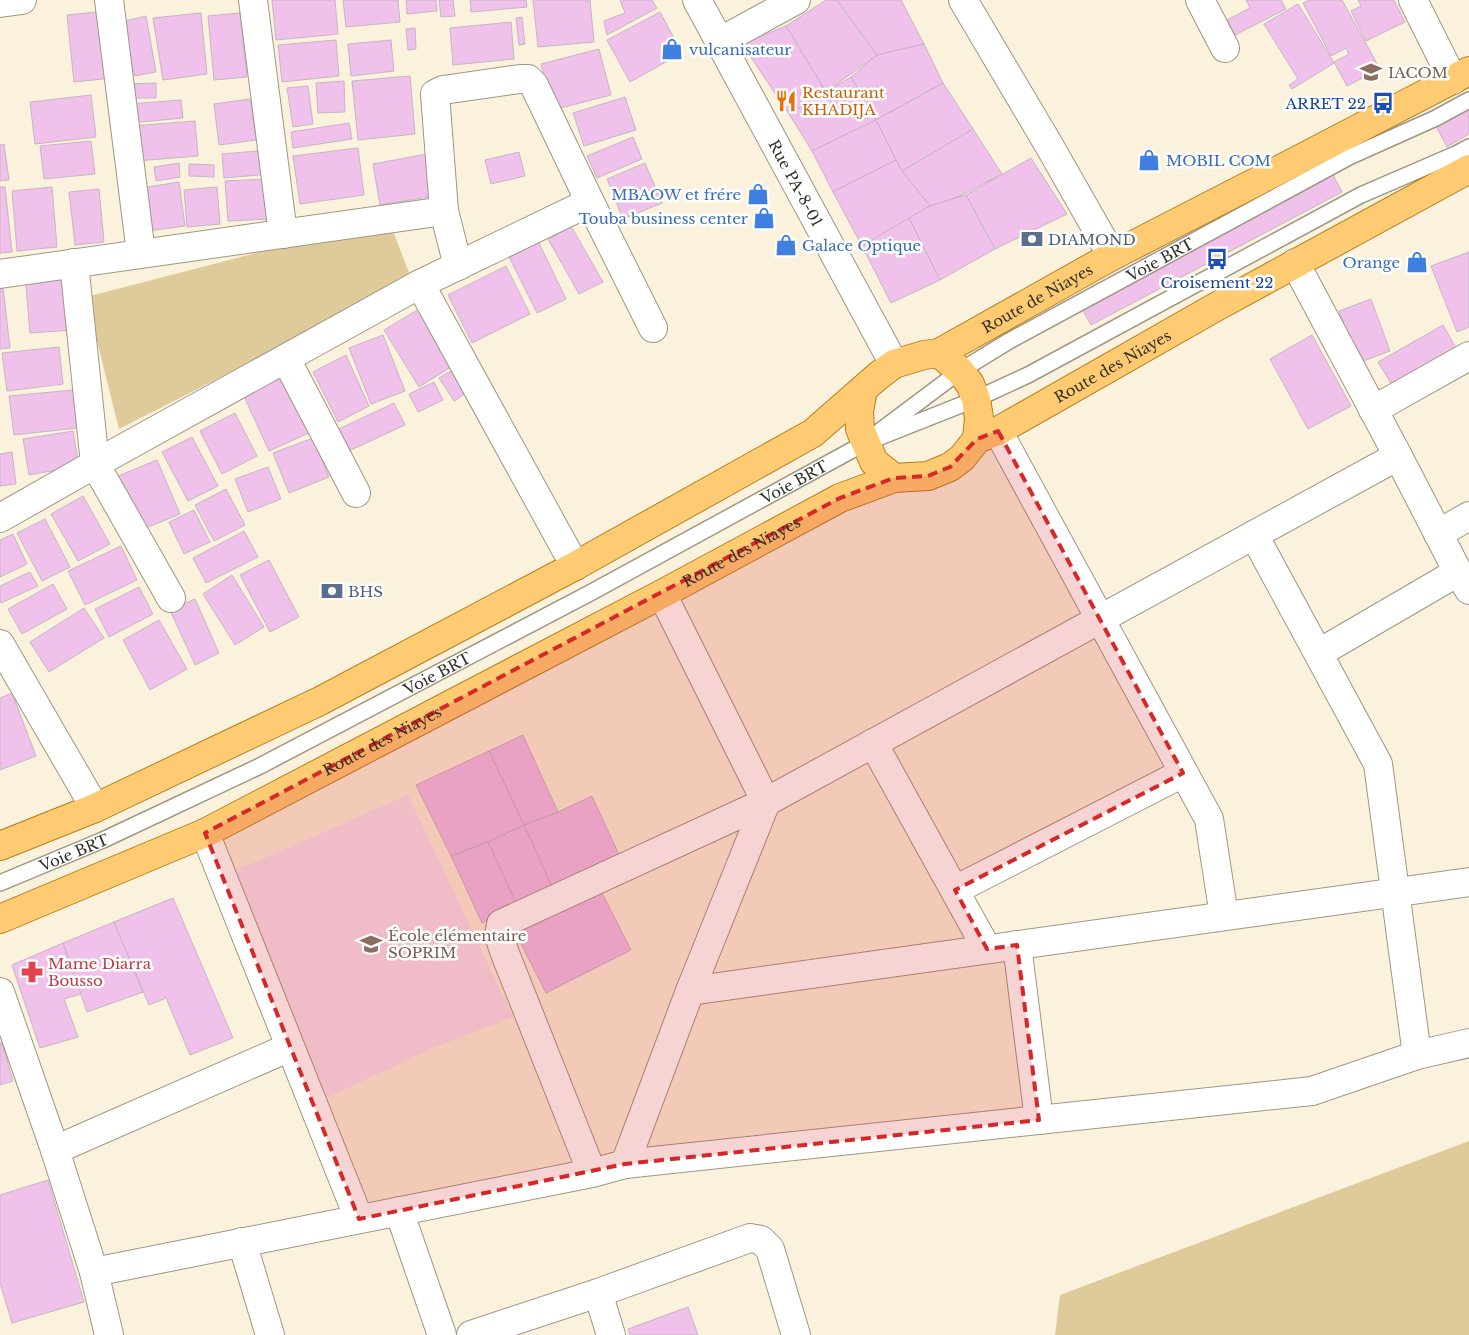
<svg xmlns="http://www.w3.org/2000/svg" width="1469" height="1335" font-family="'Libre Baskerville',serif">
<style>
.education{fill:#f7e1ef}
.green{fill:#decb99}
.building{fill:#efc1eb;stroke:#c7b5c5}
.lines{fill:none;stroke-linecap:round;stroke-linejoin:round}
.service-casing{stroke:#9e9783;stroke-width:18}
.minor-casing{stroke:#9e9783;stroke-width:30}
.tertiary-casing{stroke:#9e9783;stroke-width:30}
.primary-casing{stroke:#b77e1c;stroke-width:30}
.service{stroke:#fff;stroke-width:15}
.minor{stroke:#fff;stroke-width:28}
.tertiary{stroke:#fff;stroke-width:28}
.primary{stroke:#fecb73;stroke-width:28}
.marked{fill:#d62828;fill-opacity:0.2;stroke:#d62828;stroke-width:4;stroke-dasharray:10 6;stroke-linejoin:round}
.labels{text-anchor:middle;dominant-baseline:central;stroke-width:5;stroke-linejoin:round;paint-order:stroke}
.shop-label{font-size:15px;fill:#366cbe;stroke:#fff;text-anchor:start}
.education-label{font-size:15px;fill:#785e54;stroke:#fff;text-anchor:start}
.food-label{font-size:15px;fill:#c56008;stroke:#fff;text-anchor:start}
.transit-label{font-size:15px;fill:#164399;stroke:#fff;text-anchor:end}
.street-label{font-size:15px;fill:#322f27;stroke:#fff}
.service-label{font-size:15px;fill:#4e5e75;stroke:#fff;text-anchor:start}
.health-label{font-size:15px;fill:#be3a42;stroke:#fff;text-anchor:start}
</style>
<rect width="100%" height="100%" fill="#faf2dd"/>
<!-- education -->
<path class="education" d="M408,795L513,1017L435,1047L324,1099L235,871Z"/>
<!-- green -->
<g class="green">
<path d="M388,219L412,280L119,429L86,297Z"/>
<path d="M1469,1141V1335H1055L1060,1295Z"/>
</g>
<!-- building -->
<g class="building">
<path d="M272,0H335L338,34L276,40Z"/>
<path d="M343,0H398L400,22L346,27Z"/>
<path d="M406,0H436L437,11L407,14Z"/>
<path d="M439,0H453L455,16L441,17Z"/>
<path d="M470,0H526L527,7L471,12Z"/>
<path d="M533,0H590L594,42L538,47Z"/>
<path d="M620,0H652L657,8L607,35L604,21L625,13Z"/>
<path d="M826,0H837L877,55L826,92L786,26Z"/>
<path d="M837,0H901L924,44L877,55Z"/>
<path d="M1246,0H1281L1286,9L1235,35L1227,20L1250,8Z"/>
<path d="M1309,0H1342L1380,69L1347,86L1334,62L1349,54L1346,48L1331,56L1303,3Z"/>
<path d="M1358,0H1394L1405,22L1366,41L1351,11L1361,6Z"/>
<path d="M1298,4L1334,63L1292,89L1289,85L1298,79L1264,24Z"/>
<path d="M106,11L113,78L74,82L67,15Z"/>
<path d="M660,12L682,53L630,82L607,40Z"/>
<path d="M201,13L207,74L163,80L153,18Z"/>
<path d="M240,13L247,77L214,80L208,16Z"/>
<path d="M146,16L156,72L135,76L121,22Z"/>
<path d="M522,17L525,44L519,45L516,18Z"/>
<path d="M511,22L514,59L453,65L450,28Z"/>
<path d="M786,26L826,92L789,114L742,44Z"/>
<path d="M415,28L416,49L408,50L406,29Z"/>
<path d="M336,40L339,76L282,82L278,45Z"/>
<path d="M391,40L394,71L351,76L348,44Z"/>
<path d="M924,44L943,83L876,120L851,77L877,55Z"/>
<path d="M599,49L611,95L553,110L541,64Z"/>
<path d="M410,76L415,134L358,140L352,81Z"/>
<path d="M851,77L876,120L812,151L789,114Z"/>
<path d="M344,81L345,112L318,113L316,83Z"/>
<path d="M156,83V98H125V84Z"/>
<path d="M943,83L973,129L902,171L876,120Z"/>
<path d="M308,86L313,124L293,127L287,88Z"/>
<path d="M91,95L96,137L35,144L30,102Z"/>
<path d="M625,97L636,130L584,146L573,113Z"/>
<path d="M250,99L256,140L219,145L214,104Z"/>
<path d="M181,100L183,118L130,123L128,104Z"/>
<path d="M1469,108V134L1447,147L1436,126Z"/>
<path d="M876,120L896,160L833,192L812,151Z"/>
<path d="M195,121L198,156L136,161L133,126Z"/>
<path d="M349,123L352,139L293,148L291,132Z"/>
<path d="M973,129L1002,174L960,196L930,206L902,171Z"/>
<path d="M633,137L642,159L597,178L587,156Z"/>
<path d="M91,141L95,174L44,179L40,146Z"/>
<path d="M4,144L9,180L0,181V145Z"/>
<path d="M358,148L364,195L300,204L293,156Z"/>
<path d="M268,150L270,174L224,178L222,154Z"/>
<path d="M519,152L525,176L491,184L485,160Z"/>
<path d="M427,154L434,196L380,205L373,164Z"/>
<path d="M1031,158L1067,214L995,249L966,195Z"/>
<path d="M896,160L902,171L930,206L862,246L833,192Z"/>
<path d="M179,163L180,177L156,181L154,167Z"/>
<path d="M645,163L662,203L623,219L607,179Z"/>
<path d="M189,164L214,165V177L189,176Z"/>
<path d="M1332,173L1342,192L1091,325L1081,307Z"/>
<path d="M268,179L270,219L228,221L225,181Z"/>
<path d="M179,182L185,226L147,231L141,188Z"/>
<path d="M0,187H5L12,252L0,253Z"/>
<path d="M52,187L57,247L17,251L12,191Z"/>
<path d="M217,187L220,224L187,227L184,190Z"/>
<path d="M99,189L104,242L75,245L69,192Z"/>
<path d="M966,195L995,249L940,280L909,218L930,206Z"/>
<path d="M909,218L940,280L891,303L862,246Z"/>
<path d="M571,226L603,282L579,294L548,239Z"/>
<path d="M538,241L566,299L537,313L508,255Z"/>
<path d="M1469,252V327L1457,332L1431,266Z"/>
<path d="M506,266L530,314L472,343L448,295Z"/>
<path d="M65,270L71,330L30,333L25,274Z"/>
<path d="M3,287L10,348L0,349V288Z"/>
<path d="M1371,299L1390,351L1358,363L1339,311Z"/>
<path d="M419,309L454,365L419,387L384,330Z"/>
<path d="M1443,325L1456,348L1392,385L1378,362Z"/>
<path d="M383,335L405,391L371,404L349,348Z"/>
<path d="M1312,335L1351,406L1308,429L1270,359Z"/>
<path d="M59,347L63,384L7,391L2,353Z"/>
<path d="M346,355L369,406L338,422L313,372Z"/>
<path d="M454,369L468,392L454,401L439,378Z"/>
<path d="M283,374L309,433L269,451L242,392Z"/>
<path d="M434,382L443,400L418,412L409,394Z"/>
<path d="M73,390L77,428L14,435L9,396Z"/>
<path d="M394,403L405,425L349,451L339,429Z"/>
<path d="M235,413L257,456L222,474L200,431Z"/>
<path d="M73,431L79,466L29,475L23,439Z"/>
<path d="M192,437L218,486L188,501L162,452Z"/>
<path d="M313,438L329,477L289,493L273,453Z"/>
<path d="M12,452L16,484L0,486V454Z"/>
<path d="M157,460L180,514L141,530L118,476Z"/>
<path d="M268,467L281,499L248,512L235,479Z"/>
<path d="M226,489L245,525L214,541L195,505Z"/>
<path d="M83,496L110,544L78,561L51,514Z"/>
<path d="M194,510L210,542L184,554L169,522Z"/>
<path d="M45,519L70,567L42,581L17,533Z"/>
<path d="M244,531L258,557L206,583L193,558Z"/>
<path d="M13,534L27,564L0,577V540Z"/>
<path d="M121,546L137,580L85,605L68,571Z"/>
<path d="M269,560L299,617L270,632L240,575Z"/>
<path d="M30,572L38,586L1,603L0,600V586Z"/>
<path d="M232,575L264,627L235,645L203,594Z"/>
<path d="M53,584L67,609L22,634L8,609Z"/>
<path d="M139,587L153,614L109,637L95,609Z"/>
<path d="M195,599L219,653L195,665L170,610Z"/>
<path d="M84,608L104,638L49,672L30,642Z"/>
<path d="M159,620L187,669L150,690L123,640Z"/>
<path d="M12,693L36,756L0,770V698Z"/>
<path d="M523,735L558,812L524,825L489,751Z"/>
<path d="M489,751L524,825L488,842L451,856L416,785Z"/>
<path d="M592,796L620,857L553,889L524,825L558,812Z"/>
<path d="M524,825L553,889L517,905L488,842Z"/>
<path d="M488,842L517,905L482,923L451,856Z"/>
<path d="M601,891L631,950L546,993L516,934Z"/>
<path d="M173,898L233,1038L190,1055L166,998L149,1005L114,922Z"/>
<path d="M114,922L143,992L87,1012L63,943Z"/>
<path d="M63,943L81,994L64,999L78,1037L40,1048L12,965Z"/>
<path d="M0,1043H2L13,1081L0,1085Z"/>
<path d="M48,1180L84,1302L12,1323L0,1283V1195Z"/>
<path d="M688,1307L698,1335H630L628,1329Z"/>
</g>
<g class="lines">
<!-- service casing -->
<g class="service-casing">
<g id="service">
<path id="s1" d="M880,431L960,371L1009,341L1349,157L1436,118L1469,100"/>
<path id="s2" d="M0,883L103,840L260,766L590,593L865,443L976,399L1028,375L1361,195L1456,154L1469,147"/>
</g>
</g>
<!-- minor casing -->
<g class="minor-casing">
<g id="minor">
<path d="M109,0L141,253"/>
<path d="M253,0L283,234"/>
<path d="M963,0L1050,147L1112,256"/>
<path d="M1200,0L1225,48"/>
<path d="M1413,0L1453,80"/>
<path d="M719,42L796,0"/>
<path d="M74,263L95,464L171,598"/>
<path d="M1295,263L1398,456L1458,572L1469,590"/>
<path d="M458,266L444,211L435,94L443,90L520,79H528L534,85L590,202L653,328"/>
<path d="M0,274L444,211"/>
<path d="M420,284L575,566"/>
<path d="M286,359L356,493"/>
<path d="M1373,410L1469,356"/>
<path d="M998,431L1209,819L1224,916"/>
<path d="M0,518L95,464L420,284L590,202"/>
<path d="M1438,534L1469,516"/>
<path d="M1254,535L1378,764L1417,1055"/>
<path d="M0,644L95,808"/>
<path d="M1319,653L1458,572"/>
<path d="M873,743L987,949"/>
<path d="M205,833L359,1219"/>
<path d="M955,890L1183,773"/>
<path d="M1017,945L1039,1120"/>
<path d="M690,991L1469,882"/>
<path d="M0,992L55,1150L94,1272L109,1335"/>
<path d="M55,1150L290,1047"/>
<path d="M625,1164L690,991L766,802L662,594"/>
<path d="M592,1173L504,951L499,935L501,924L766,802L1398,456"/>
<path d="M399,1211L442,1335"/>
<path d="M242,1242L270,1335"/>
<path d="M94,1272L592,1173L625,1164L1312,1091L1417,1055L1469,1043"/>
<path d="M598,1293L611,1335"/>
<path d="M471,1335L598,1293L750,1238L761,1240L770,1249L796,1335"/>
</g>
</g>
<!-- tertiary casing -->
<g class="tertiary-casing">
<g id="tertiary">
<path id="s3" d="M697,0L894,364"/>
<path d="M0,3L22,0"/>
</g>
</g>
<!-- primary casing -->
<g class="primary-casing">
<g id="primary">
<path d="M939,353L960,371L970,384L976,399L979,418L977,439"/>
<path d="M863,390L859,411L860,429L874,462L894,478"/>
<path id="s4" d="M0,846L95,808L320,701L575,566L813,433L878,376L894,364L924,355L939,353L1112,256L1252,184L1469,71"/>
<path id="s5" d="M0,919L205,833L662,594L840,498L894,478L928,476L950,467L962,458L977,439L998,431L1214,308L1469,169"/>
</g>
</g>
<!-- service -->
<use href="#service" class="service"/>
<!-- minor -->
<use href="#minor" class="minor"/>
<!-- tertiary -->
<use href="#tertiary" class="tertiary"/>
<!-- primary -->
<use href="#primary" class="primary"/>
</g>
<!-- marked area -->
<path class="marked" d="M998,431L1183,773L955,890L987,949L1017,945L1039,1120L625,1164L359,1219L205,833L840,498L894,478L928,476L950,467L977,439Z"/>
<!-- icons -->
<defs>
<g id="shop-bare" transform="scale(1.725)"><path d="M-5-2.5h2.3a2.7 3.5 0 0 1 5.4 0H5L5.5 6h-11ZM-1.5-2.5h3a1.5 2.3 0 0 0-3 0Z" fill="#3f7fe0" stroke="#fff" stroke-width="2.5" paint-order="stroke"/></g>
<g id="university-bare" transform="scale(1.725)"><path d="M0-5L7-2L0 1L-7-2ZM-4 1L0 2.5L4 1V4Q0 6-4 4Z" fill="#8d6e63" stroke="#fff" stroke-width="2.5" paint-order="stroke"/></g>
<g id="restaurant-bare" transform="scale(1.725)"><path d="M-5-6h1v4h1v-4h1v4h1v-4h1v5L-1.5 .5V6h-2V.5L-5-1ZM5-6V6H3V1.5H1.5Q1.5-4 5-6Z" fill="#e8710a" stroke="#fff" stroke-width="2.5" paint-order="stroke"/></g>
<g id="bus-bare" transform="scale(1.725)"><path d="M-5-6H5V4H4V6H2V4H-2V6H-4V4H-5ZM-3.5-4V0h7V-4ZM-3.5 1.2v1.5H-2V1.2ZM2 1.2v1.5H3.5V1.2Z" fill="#1a4fb4" stroke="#fff" stroke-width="2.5" paint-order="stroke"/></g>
<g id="bank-bare" transform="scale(1.725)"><path d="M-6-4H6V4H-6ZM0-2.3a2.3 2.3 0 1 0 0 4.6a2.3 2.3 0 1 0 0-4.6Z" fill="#5c6f8a" stroke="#fff" stroke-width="2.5" paint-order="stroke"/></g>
<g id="school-bare" transform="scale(1.725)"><path d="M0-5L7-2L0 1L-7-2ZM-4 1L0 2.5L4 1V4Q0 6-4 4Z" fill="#8d6e63" stroke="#fff" stroke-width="2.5" paint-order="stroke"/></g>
<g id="pharmacy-bare" transform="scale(1.725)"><path d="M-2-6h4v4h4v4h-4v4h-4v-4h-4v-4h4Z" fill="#e0444e" stroke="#fff" stroke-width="2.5" paint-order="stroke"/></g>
</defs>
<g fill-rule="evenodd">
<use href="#shop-bare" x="672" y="49"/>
<use href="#university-bare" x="1371" y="72"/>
<use href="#restaurant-bare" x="786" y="101"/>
<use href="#bus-bare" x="1383" y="103"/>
<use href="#shop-bare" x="1149" y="160"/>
<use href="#shop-bare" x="758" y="194"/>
<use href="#shop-bare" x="764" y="218"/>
<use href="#bank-bare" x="1032" y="239"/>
<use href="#shop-bare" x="786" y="245"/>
<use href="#bus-bare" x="1217" y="259"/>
<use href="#shop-bare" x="1417" y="262"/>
<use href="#bank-bare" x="332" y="591"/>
<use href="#school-bare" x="371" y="944"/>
<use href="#pharmacy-bare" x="32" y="972"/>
</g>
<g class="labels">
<!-- shop labels -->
<g class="shop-label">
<text x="689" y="49">vulcanisateur</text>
<text x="1166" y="160">MOBIL COM</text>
<text x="741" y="194" text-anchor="end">MBAOW et frére</text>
<text x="748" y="218" text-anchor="end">Touba business center</text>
<text x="802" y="245">Galace Optique</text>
<text x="1400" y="262" text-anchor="end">Orange</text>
</g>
<!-- education labels -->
<g class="education-label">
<text x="1388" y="72">IACOM</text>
<text x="388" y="935">École élémentaire<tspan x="388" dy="17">SOPRIM</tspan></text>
</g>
<!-- food labels -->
<g class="food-label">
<text x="802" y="92">Restaurant<tspan x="802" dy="17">KHADIJA</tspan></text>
</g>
<!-- transit labels -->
<g class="transit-label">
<text x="1366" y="103">ARRET 22</text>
<text x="1217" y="282" text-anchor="middle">Croisement 22</text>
</g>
<!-- street labels -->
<g class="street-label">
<text stroke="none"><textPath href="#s3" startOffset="208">Rue PA-8-01</textPath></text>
<text stroke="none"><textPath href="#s1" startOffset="329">Voie BRT</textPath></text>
<text stroke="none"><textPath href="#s4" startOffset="1178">Route de Niayes</textPath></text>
<text stroke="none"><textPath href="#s5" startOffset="1249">Route des Niayes</textPath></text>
<text stroke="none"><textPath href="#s2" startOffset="890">Voie BRT</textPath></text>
<text stroke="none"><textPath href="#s5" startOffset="828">Route des Niayes</textPath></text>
<text stroke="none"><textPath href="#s2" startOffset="485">Voie BRT</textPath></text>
<text stroke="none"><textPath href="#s5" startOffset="422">Route des Niayes</textPath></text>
<text stroke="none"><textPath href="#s2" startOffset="80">Voie BRT</textPath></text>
</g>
<!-- service labels -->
<g class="service-label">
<text x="1048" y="239">DIAMOND</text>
<text x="348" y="591">BHS</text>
</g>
<!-- health labels -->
<g class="health-label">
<text x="48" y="963">Mame Diarra<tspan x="48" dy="17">Bousso</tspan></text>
</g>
</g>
</svg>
